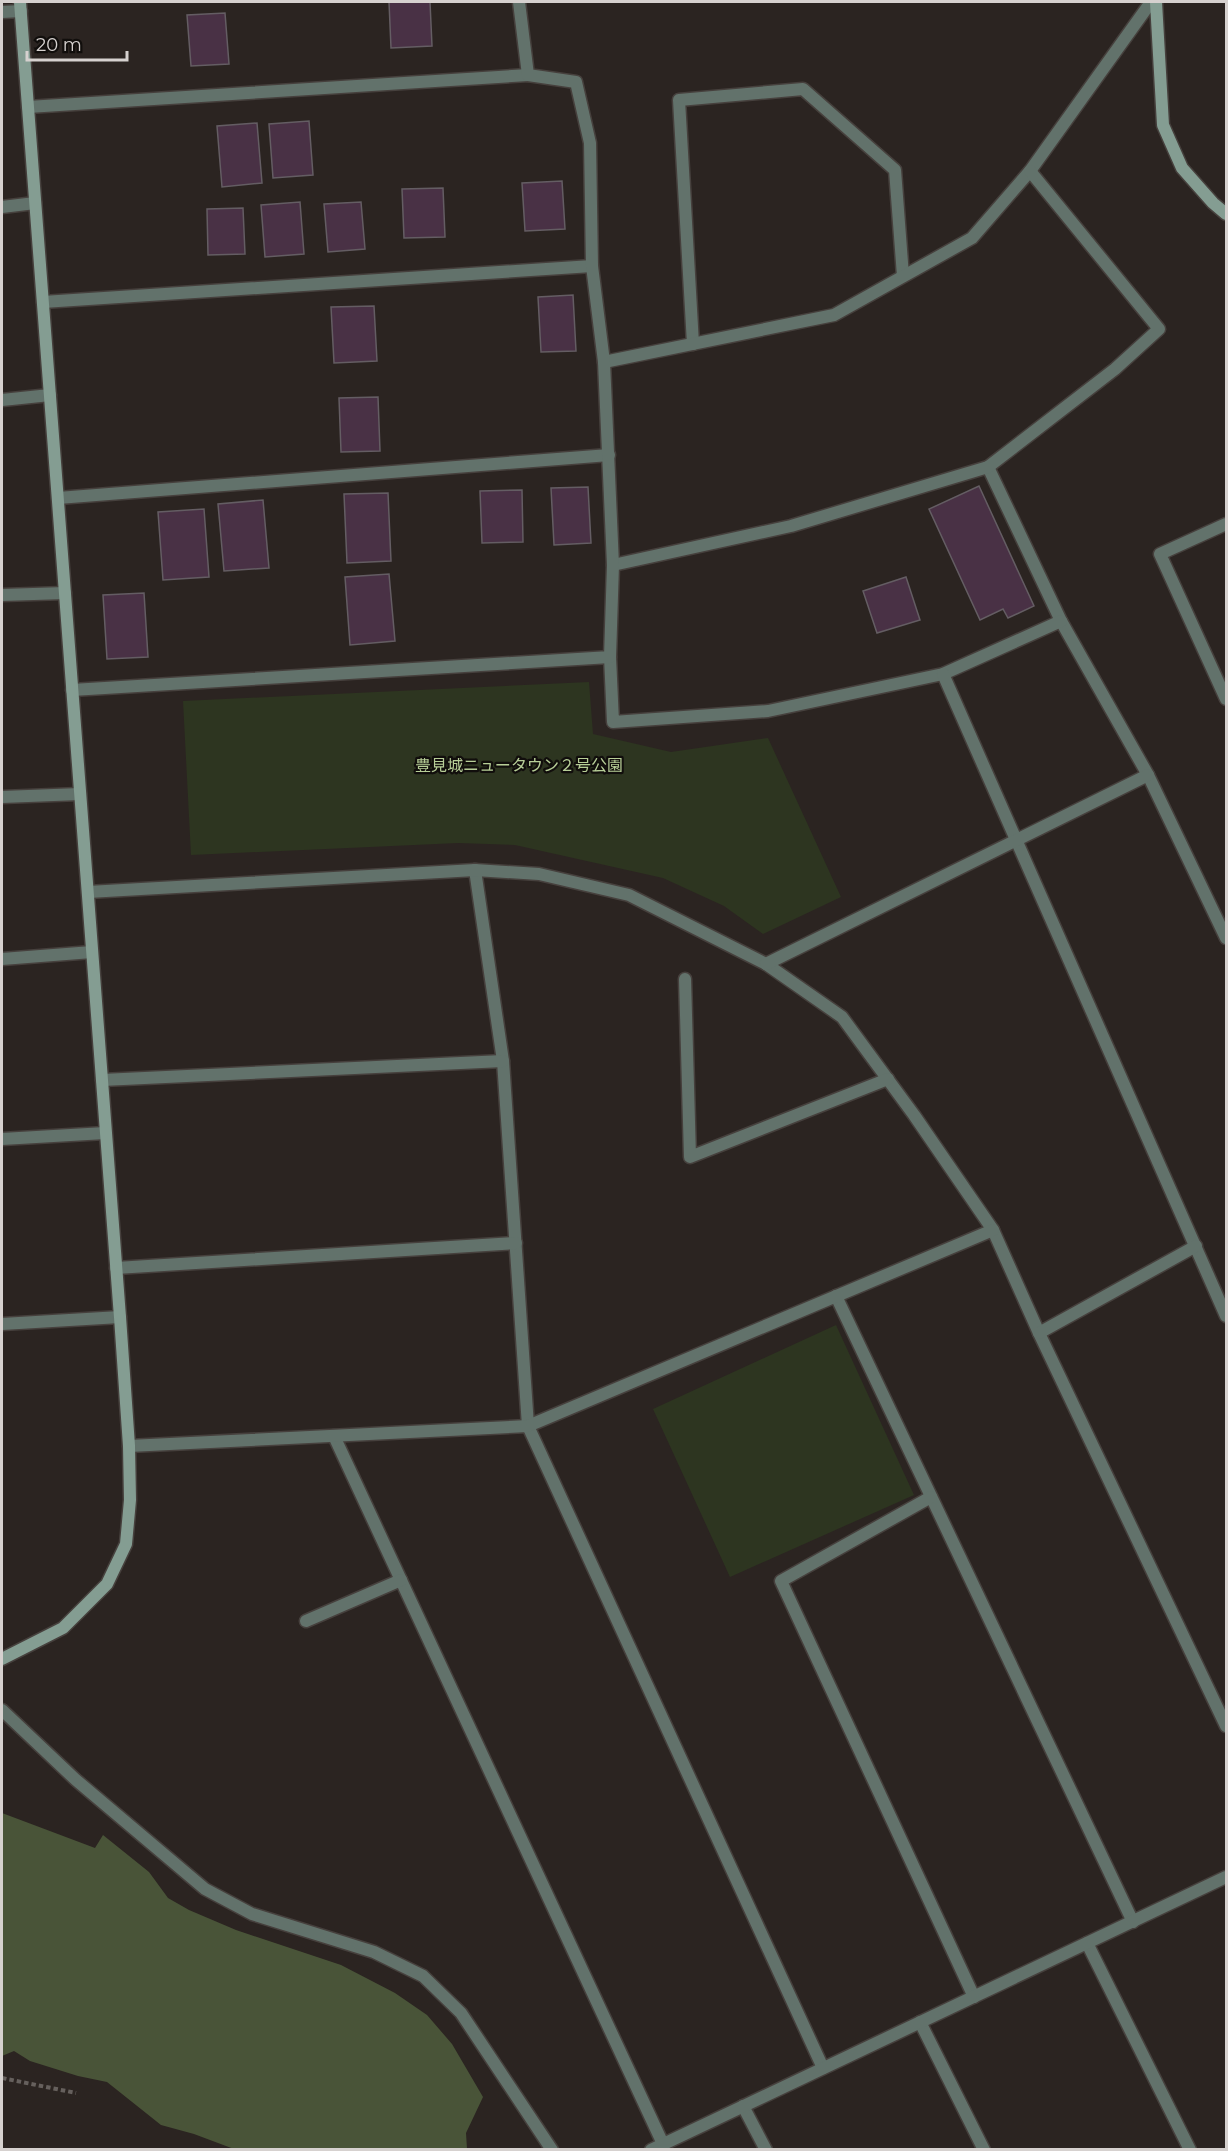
<svg xmlns="http://www.w3.org/2000/svg" width="1228" height="2151" font-family="Montserrat,'Noto Sans JP',sans-serif">
<style>
.green{fill:#2d3520}
.forest{fill:#495438}
.building{fill:#493145;stroke:#645d63;stroke-width:1.5}
.lines{fill:none;stroke-linecap:round;stroke-linejoin:round}
.street-casing{stroke:#46403d;stroke-width:15}
.secondary-casing{stroke:#46403d;stroke-width:15}
.path{stroke:#66605d;stroke-width:4;stroke-dasharray:4.5 3;stroke-linecap:butt}
.street{stroke:#62726b;stroke-width:12}
.secondary{stroke:#849d92;stroke-width:12}
.labels{text-anchor:middle;dominant-baseline:central;stroke-width:4.5;stroke-linejoin:round;paint-order:stroke}
.park-label{font-size:16px;fill:#b7ce97;stroke:#110e0c}
</style>
<rect width="100%" height="100%" fill="#2b2421"/>
<!-- green -->
<g class="green">
<path d="M589,682L593,734L671,752L768,738L841,897L763,934L724,906L663,878L515,845L458,843L191,855L183,701Z"/>
<path d="M836,1325L914,1495L730,1577L653,1409Z"/>
</g>
<!-- forest -->
<path class="forest" d="M2,1813L95,1848L103,1835L149,1872L168,1898L189,1910L236,1930L341,1965L395,1993L427,2015L452,2044L483,2097L466,2133L467,2149H234L194,2134L161,2125L107,2082L78,2076L30,2061L14,2051L2,2056Z"/>
<!-- building -->
<g class="building">
<path d="M389,2H430L432,46L391,48Z"/>
<path d="M225,13L229,64L191,66L187,15Z"/>
<path d="M309,121L313,175L273,178L269,124Z"/>
<path d="M257,123L262,183L222,187L217,126Z"/>
<path d="M562,181L565,229L525,231L522,183Z"/>
<path d="M443,188L445,237L404,238L402,189Z"/>
<path d="M300,202L304,254L265,257L261,205Z"/>
<path d="M361,202L365,249L328,252L324,204Z"/>
<path d="M243,208L245,254L208,255L207,209Z"/>
<path d="M573,295L576,351L541,352L538,297Z"/>
<path d="M374,306L377,361L334,363L331,307Z"/>
<path d="M378,397L380,451L341,452L339,398Z"/>
<path d="M979,486L1034,606L1008,618L1003,609L980,620L929,509Z"/>
<path d="M588,487L591,543L554,545L551,488Z"/>
<path d="M522,490L523,542L482,543L480,491Z"/>
<path d="M388,493L391,561L347,563L344,494Z"/>
<path d="M263,500L269,568L224,571L218,504Z"/>
<path d="M204,509L209,577L163,580L158,512Z"/>
<path d="M389,574L395,641L350,645L345,577Z"/>
<path d="M906,577L920,620L877,633L863,591Z"/>
<path d="M144,593L148,657L107,659L103,595Z"/>
</g>
<g class="lines">
<!-- street casing -->
<g class="street-casing">
<g id="street">
<path d="M2,12L21,11"/>
<path d="M28,107L528,75"/>
<path d="M2,207L35,203"/>
<path d="M43,302L592,266"/>
<path d="M693,344L679,100L803,89L895,170L903,276"/>
<path d="M604,362L834,315L972,238L1030,171L1151,2"/>
<path d="M2,400L50,395"/>
<path d="M988,467L1061,621L1148,775L1226,938"/>
<path d="M58,498L609,455"/>
<path d="M1226,524L1160,554L1226,699"/>
<path d="M613,565L791,526L988,467L1115,369L1159,329L1030,171"/>
<path d="M2,595L65,593"/>
<path d="M610,657L613,722L768,711L943,674L1061,621"/>
<path d="M943,674L1226,1316"/>
<path d="M72,690L610,657L613,565L604,362L592,266L590,143L576,82L528,75L519,2"/>
<path d="M2,797L80,794"/>
<path d="M475,870L503,1061L528,1426L823,2068"/>
<path d="M88,892L475,870L539,874L629,895L766,964L842,1017L914,1115L993,1230L1039,1333L1226,1726"/>
<path d="M2,959L92,952"/>
<path d="M766,964L1148,775"/>
<path d="M685,979L690,1157L888,1079"/>
<path d="M102,1080L503,1061"/>
<path d="M2,1139L105,1133"/>
<path d="M116,1268L516,1243"/>
<path d="M836,1296L1133,1922"/>
<path d="M2,1324L120,1317"/>
<path d="M1039,1333L1196,1246"/>
<path d="M334,1436L663,2144"/>
<path d="M129,1446L528,1426L993,1230"/>
<path d="M931,1497L781,1581L974,1997"/>
<path d="M306,1621L401,1580"/>
<path d="M2,1710L76,1780L205,1889L252,1914L374,1952L423,1976L461,2013L552,2150"/>
<path d="M1087,1943L1190,2150"/>
<path d="M920,2022L984,2150"/>
<path d="M743,2106L766,2150"/>
<path d="M651,2150L1226,1877"/>
</g>
</g>
<!-- secondary casing -->
<g class="secondary-casing">
<g id="secondary">
<path d="M1156,2L1163,125L1182,168L1213,203L1226,214"/>
<path d="M2,1659L63,1628L107,1584L126,1544L130,1500L129,1446L120,1317L20,2"/>
</g>
</g>
<!-- path -->
<path class="path" d="M2,2078L76,2093"/>
<!-- street -->
<use href="#street" class="street"/>
<!-- secondary -->
<use href="#secondary" class="secondary"/>
</g>
<g class="labels">
<!-- park labels -->
<g class="park-label">
<text x="519" y="765">豊見城ニュータウン２号公園</text>
</g>
</g>
<!-- border -->
<rect width="1228" height="2151" fill="none" stroke="#d6d1cf" stroke-width="6"/>
<!-- scale -->
<path d="M27 51v9h100v-9" fill="none" stroke="#d6d1cf" stroke-width="3"/>
<text x="36" y="51" font-size="18" fill="#d6d1cf" stroke="#110e0c" stroke-width="4.5" paint-order="stroke">20 m</text>
</svg>
